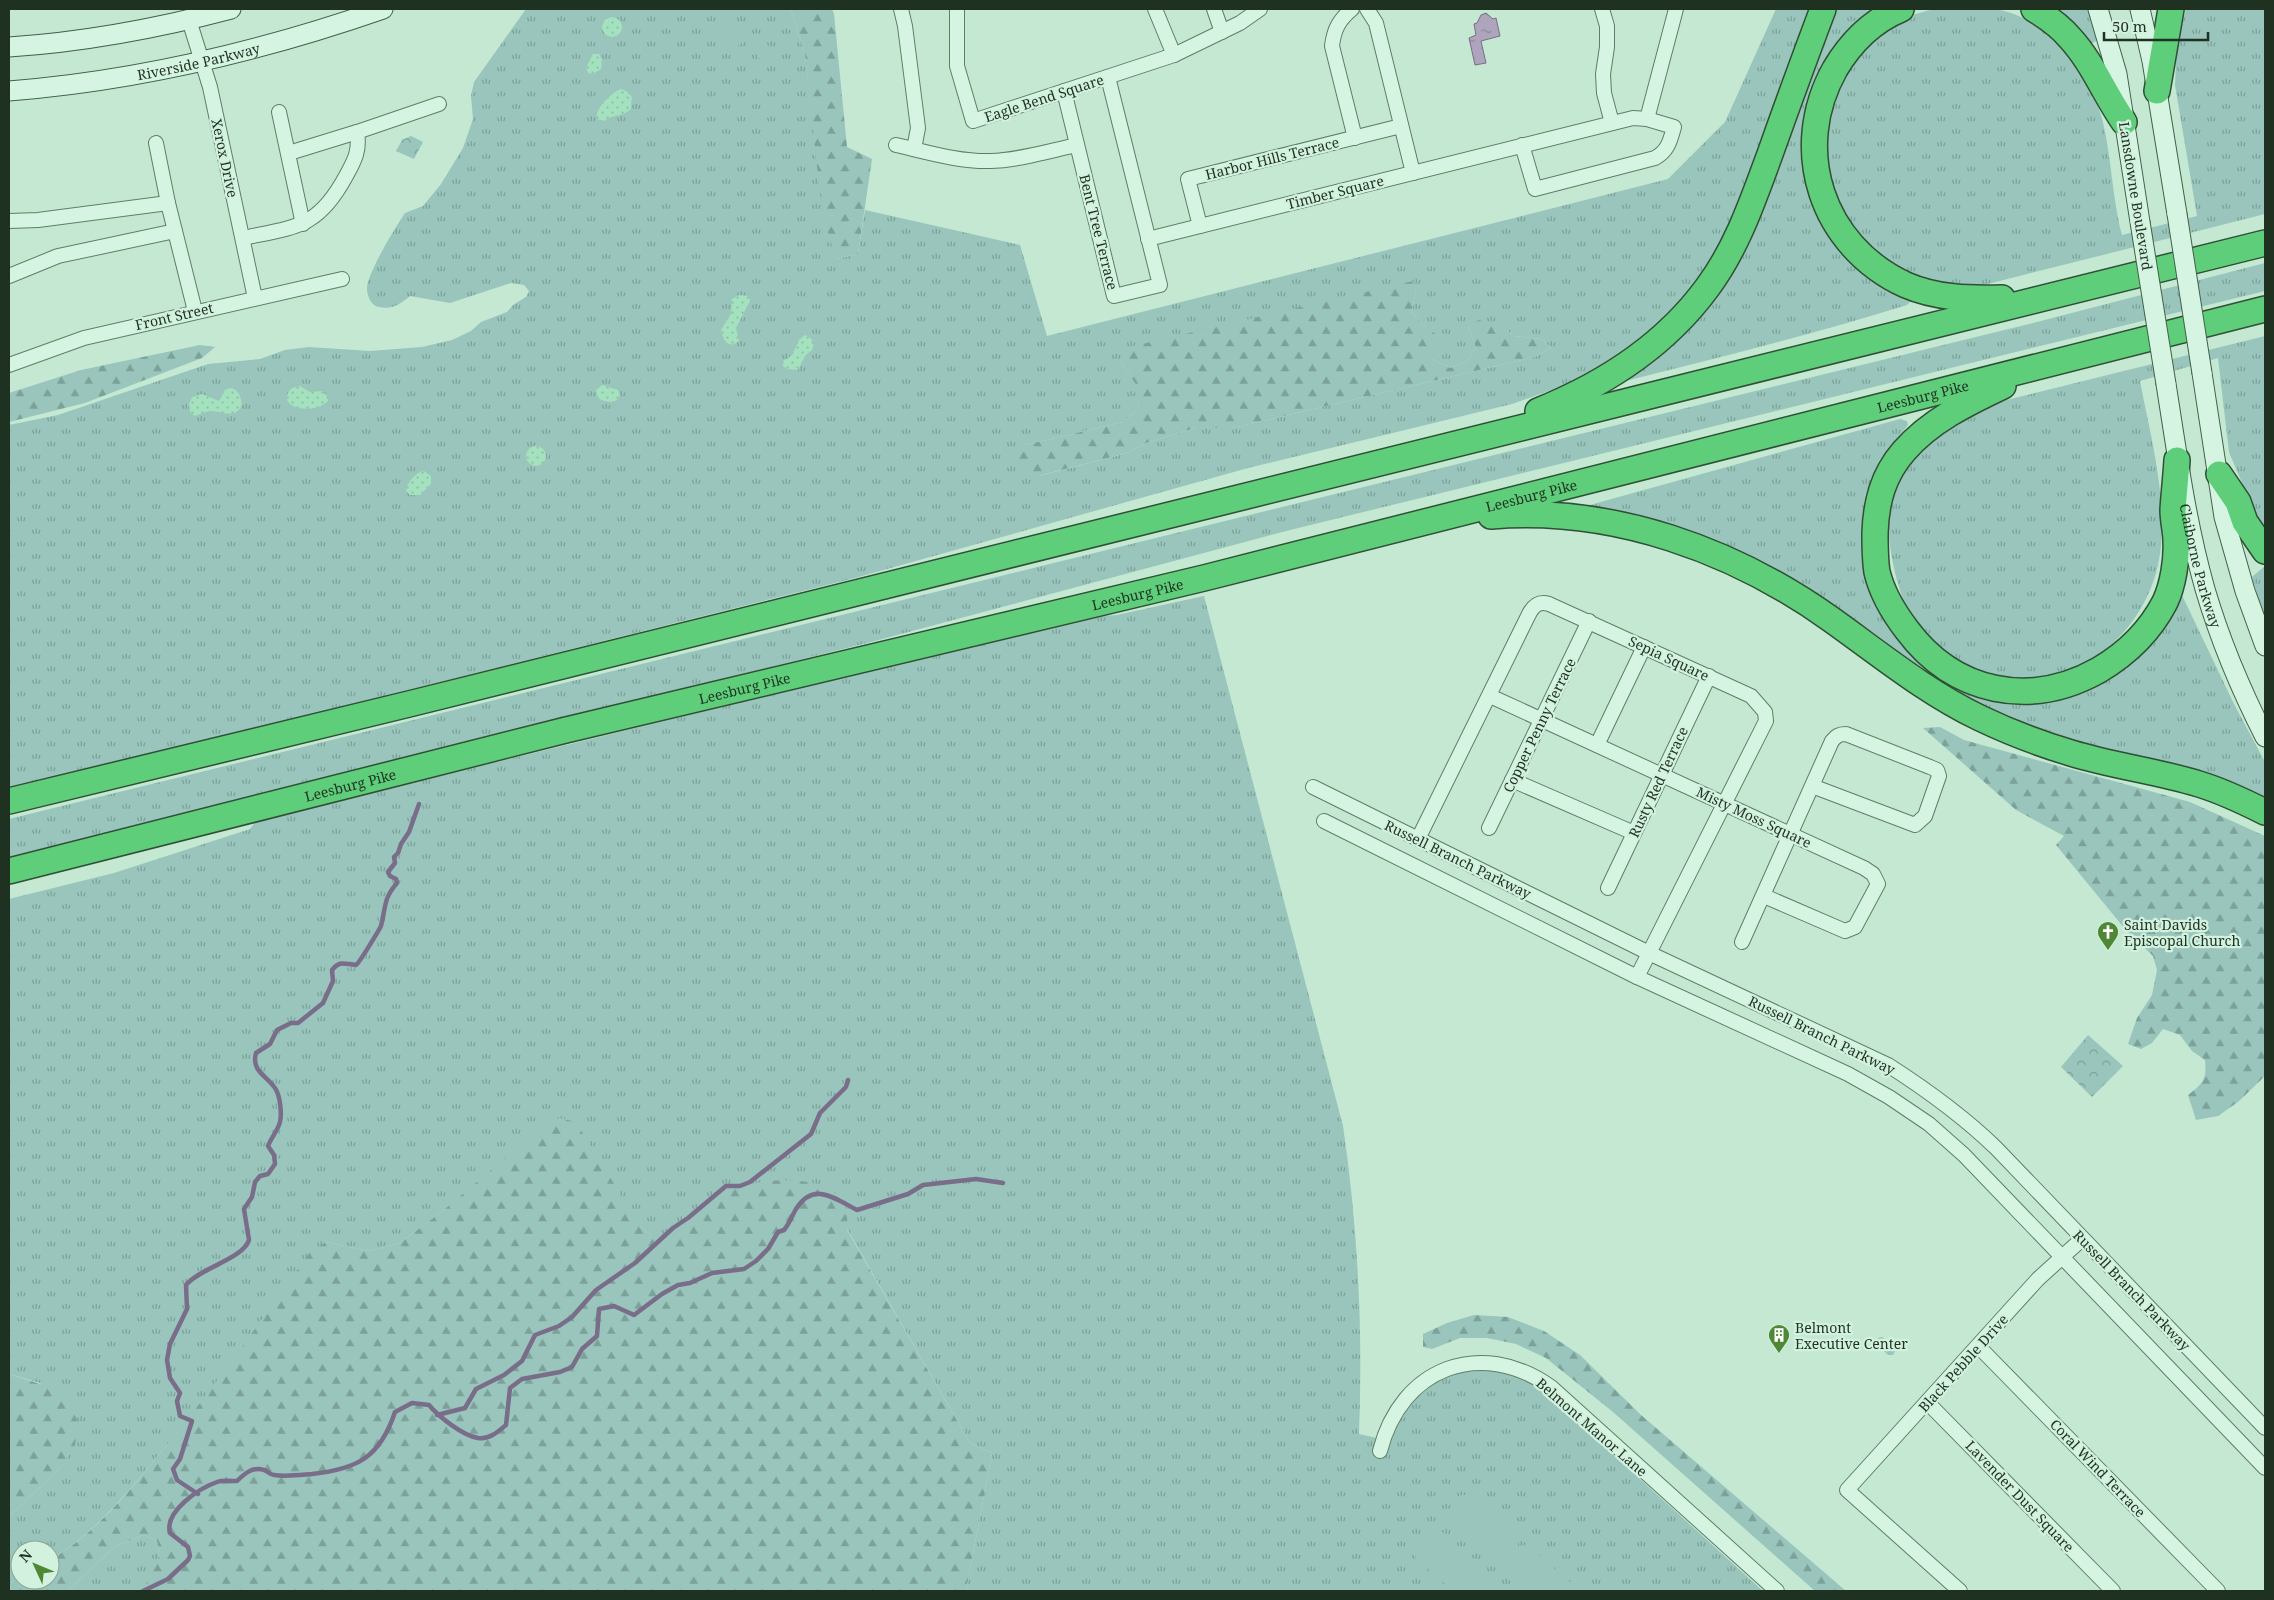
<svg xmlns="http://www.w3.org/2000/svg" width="2274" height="1600" font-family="'Noto Serif',serif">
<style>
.grass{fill:url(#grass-tufts);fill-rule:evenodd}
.forest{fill:url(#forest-firs)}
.sand{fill:url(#sand-dots)}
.park{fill:url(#park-crowns)}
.garden{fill:#99c5bc}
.water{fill:url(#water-ripples);stroke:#796d89}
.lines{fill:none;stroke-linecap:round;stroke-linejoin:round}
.stream{stroke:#796d89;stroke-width:4.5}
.street-casing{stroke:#5d8064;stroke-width:16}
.secondary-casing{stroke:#406246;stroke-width:21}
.highway-casing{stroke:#304f35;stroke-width:28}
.street{stroke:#d6f4e2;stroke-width:14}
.secondary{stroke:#d6f4e2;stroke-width:19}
.highway{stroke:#5ece7a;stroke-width:25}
.secondary-bridge-casing{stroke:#406246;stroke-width:21;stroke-linecap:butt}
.secondary-bridge{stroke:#d6f4e2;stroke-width:19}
.labels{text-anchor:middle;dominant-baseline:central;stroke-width:4.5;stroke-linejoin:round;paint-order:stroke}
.street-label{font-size:14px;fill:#1f3222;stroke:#d2f1de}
.poi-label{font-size:14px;fill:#1f3222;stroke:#d2f1de;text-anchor:start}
</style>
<defs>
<pattern id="grass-tufts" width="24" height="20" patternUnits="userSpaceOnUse" patternTransform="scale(1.25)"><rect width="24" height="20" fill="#99c5bc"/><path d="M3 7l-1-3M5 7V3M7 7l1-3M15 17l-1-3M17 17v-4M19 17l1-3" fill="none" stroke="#7ca198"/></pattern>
<pattern id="forest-firs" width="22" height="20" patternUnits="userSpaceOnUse" patternTransform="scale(1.25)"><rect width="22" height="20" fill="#99c5bc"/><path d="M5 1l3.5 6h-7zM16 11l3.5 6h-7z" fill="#7ca198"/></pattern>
<pattern id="sand-dots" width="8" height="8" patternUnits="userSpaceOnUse" patternTransform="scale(1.25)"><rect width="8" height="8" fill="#a4e1be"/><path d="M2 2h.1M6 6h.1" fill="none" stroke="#8dc2a3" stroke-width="1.8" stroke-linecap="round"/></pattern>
<pattern id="park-crowns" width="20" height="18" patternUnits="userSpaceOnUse" patternTransform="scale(1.25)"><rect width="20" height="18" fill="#99c5bc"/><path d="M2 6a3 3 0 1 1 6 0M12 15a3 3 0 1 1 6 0" fill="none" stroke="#7ca198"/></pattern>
<pattern id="water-ripples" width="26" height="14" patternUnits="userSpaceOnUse" patternTransform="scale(1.25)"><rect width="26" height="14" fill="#aea5bc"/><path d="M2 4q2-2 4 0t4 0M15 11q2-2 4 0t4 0" fill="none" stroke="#8d8798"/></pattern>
</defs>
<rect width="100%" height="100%" fill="#c4e8d2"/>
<!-- grass -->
<g class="grass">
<path d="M526,9H791L805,55L814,132L836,259L858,254L865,210L1020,245L1047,336L1668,179L1725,122L1776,9H1813L1732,235L1692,295L1659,327L1604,366L1563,386L1512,404L1248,468L855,578L9,790V425L58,415L208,364L260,359L285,350L309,347L370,351L422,347L452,340L471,331L481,322L507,312L513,305L526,297L529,291L524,285L511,283L450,303L410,296C400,304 393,310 379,307C369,305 365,291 368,282C375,261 393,231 405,213L423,206L441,184L463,148L473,119L471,96L474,82ZM1416,291L1411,312L1425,327L1430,358L1450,368L1467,362L1476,348L1468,326H1503L1513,336L1542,339L1551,348L1534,357L1233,428H1195L1146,443L1127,453L1039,476L1025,445L1123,422L1138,409L1140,390L1121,362Z"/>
<path d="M1829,9H1883L1842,42L1812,197C1821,228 1846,262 1873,281C1885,288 1900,292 1911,301L1907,305C1805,337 1701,362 1598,388L1695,314Z"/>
<path d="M1934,9C1954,9 1976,6 1995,9C2019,13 2042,26 2059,43C2117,102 2104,162 2122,235L2197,216L2175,85L2177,44L2186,9H2265V214L1984,285H1950L1929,281L1910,275L1876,256L1844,220L1824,163L1830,106L1846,72L1865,45L1890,27L1912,15Z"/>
<path d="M2052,9H2089L2097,41L2089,44Z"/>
<path d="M2265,263V291L1290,530L875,641L9,857V819L2033,323Z"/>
<path d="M2265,336V531L2257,519L2229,452L2218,358L2140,381C2150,434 2166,491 2161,545C2158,582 2141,617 2114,642C2060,695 1965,690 1918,628C1898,602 1882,532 1891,500C1897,480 1912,457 1927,443C1949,424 1977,412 2003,401Z"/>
<path d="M1900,419L1907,421L1908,425L1879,461L1865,496L1861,541L1868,582L1926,667L2056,698L2094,688L2124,666L2180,591L2234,704L2265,762V806L2073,746L1973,705L1824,605L1579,508Z"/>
<path d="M2265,566V622L2252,577Z"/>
<path d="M1204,596L1343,1126C1358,1228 1363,1331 1359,1434L1390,1441C1395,1427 1401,1411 1411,1400C1439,1370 1487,1363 1524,1379C1534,1384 1543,1393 1552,1399L1763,1591H966L992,1453L970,1443L847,1229L845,1207L727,1192L691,1217L668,1235H651L640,1226L445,1209L400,1243L369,1251L326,1242C273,1311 221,1380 166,1446C132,1487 97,1532 50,1560V1550H20V1577L9,1584V1517L62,1466L40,1383L9,1374V899L114,873L250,829L256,821L1089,617L1117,615Z"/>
<path d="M1882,1337L1896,1349L1893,1355H1888L1878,1345V1338Z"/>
<path d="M144,1535L157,1541L160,1559L169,1591H67L116,1546Z"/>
</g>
<!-- forest -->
<g class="forest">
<path d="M791,9H832L834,14L847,147L872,159L858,254L836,259L822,213L805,55Z"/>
<path d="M1413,281L1416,291L1411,312L1425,327L1439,336L1430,358L1450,368L1467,362L1476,348L1468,326L1479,320L1503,326L1513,336L1542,339L1551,348L1534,357L1233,428H1195L1146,443L1127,453L1038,476L1020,468L1017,456L1025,445L1123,422L1138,409L1139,389L1121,362L1129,347Z"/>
<path d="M200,345L215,347L202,358L85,403L9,422V393L81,370Z"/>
<path d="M1940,727L1964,740L2190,802L2265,836V1076L2238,1102L2218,1116L2196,1120L2188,1095C2203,1083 2207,1080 2205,1060L2192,1051L2180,1035L2163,1029L2152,1043L2141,1049L2128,1044L2137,1018L2152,995L2157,970L2153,956L2125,929L2056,845L2064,836L2016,810L1923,728Z"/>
<path d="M560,1118L576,1122L640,1226L651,1235H668C686,1220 706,1203 727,1192C754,1178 832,1170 845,1207C848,1213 847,1223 847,1230L970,1443L992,1453L966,1591H142L160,1559L157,1541L144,1535L116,1546L67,1591H9V1584L20,1577V1580H50V1560C93,1535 126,1495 157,1457C211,1392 260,1322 310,1252L326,1242L369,1251L400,1243L445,1209L546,1123Z"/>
<path d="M1474,1315L1508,1317L1544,1331L1580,1355L1641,1415L1846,1591H1815L1613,1412L1546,1358L1516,1344L1487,1338H1460L1432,1349L1423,1347V1334L1447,1323Z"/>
<path d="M9,1374L56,1389L68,1400L78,1422L75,1445L62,1466L9,1517Z"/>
</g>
<!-- sand -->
<g class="sand">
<circle cx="612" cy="27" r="10"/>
<path d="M593,54H599L602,60L601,69L593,74L588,73L586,68Z"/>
<path d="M621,89L626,91L632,97L631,109C621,118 615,113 604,121L597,119C594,109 612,92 621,89Z"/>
<path d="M739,295L748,296L750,301L736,328L739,341C728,350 723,340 721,330L731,314L732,299Z"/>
<path d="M805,335C813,338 815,343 812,350L805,356L798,370L787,369L783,366V361L792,355L799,340Z"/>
<path d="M602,385L618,390L620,396C615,405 605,402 598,398L596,390Z"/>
<path d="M300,386L310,392L322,391L328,397V401C315,416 272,408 292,388Z"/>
<path d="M229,388C238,388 241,396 242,405C235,420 222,411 210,411C205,412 200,414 195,416L190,412L189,404L192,397L202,394L219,401L225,390Z"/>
<circle cx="536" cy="456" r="10"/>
<path d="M424,471L431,476V484L420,495H410L406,491C407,482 416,472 424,471Z"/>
</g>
<!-- park -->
<g class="park">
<path d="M411,136L423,142L414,159L396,151L402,140Z"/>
<path d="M2088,1035L2123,1066L2092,1097L2061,1067Z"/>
</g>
<!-- garden -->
<g class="garden">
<circle cx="732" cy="34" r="13"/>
<circle cx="764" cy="52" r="8"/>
<path d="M1461,1495H1469L1517,1536L1518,1546L1527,1545L1575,1586V1591H1522L1502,1574V1564L1492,1565L1445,1525L1444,1515Z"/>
<path d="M1432,1530H1440L1488,1571L1489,1580H1498L1511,1591H1453L1416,1559L1415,1549Z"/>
</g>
<!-- water -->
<path class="water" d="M1486,13L1493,19L1496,18L1500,36L1481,41L1486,63L1475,65L1469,38L1476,35L1474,24L1477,23L1481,15Z"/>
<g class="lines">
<!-- stream -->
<g class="stream">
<path d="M437,1415L465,1408L476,1389L504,1375L522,1361L535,1335L559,1326L572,1317L596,1290L635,1263L673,1228L688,1218L726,1186H740L750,1182L811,1134L820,1113L846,1087L848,1080"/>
<path d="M198,1494L177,1480L173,1469L180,1459L192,1421L180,1416L177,1401L180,1393L170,1378L167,1360L170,1344L187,1309L186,1285C200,1268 243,1259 249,1240L244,1209L252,1197L255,1182L260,1176L268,1174L275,1164L274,1155L268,1146C271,1138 278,1130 280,1122C282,1113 280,1095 275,1088C266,1075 251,1071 256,1053L270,1044L277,1030L291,1023H298L323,1003L333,981L332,970C340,960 344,964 356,965C360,962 379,930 381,926C386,907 383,899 397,883L396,879L390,876L388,872L395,863L394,857L398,853L401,844L409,832L419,804"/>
<path d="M143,1591L168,1579L188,1560L190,1556L188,1547L170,1533C164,1511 200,1488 217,1482C223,1480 231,1481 237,1481C244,1474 253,1466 264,1470C268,1471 270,1475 274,1475C286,1477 300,1475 312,1474C358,1469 380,1457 395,1412L412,1403L429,1405C438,1416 463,1436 478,1438C489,1440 499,1431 506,1425L510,1388L522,1379L560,1372L572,1367L582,1349L597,1336L599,1309L614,1306L634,1315L662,1294L678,1285L690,1283L712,1273L744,1269L756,1261L768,1249L778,1232L784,1230C789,1224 792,1216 796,1209C814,1181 834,1198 857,1210L908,1194L923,1185L976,1179L1003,1183"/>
</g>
<!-- street casing -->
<g class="street-casing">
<g id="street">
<path d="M901,9L905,26L918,128L914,149"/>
<path d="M957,9V66L973,121L1174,55L1240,23L1260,9"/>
<path d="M1155,9L1174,55"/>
<path d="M1214,9L1222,32"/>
<path d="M1352,9C1339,20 1334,29 1332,46L1355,138"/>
<path d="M1367,9L1376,23L1413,173"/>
<path d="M1602,9L1607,26V47L1603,74L1604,93L1612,123"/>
<path d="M189,20L210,87L255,298"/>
<path d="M1064,91L1114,296L1160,285L1108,77"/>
<path d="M279,112L303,224"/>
<path d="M1647,119L1676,9"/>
<path d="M156,143L168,203L195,311"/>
<path d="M896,145C927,152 959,162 991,161C1020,160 1049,151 1077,145"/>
<path d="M289,153L357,132L439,104"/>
<path d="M9,221L38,220L168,203"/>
<path d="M1200,226L1188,179L1401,126"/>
<path d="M243,238C296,227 318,228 346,176C355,160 360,150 357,132"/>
<path d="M1148,239L1633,118L1647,119L1674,127C1670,141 1668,151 1655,158L1535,189L1522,145"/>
<path d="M9,276L58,256L175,231"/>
<path d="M9,365L84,338L342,279"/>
<path d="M1490,696L1864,868L1873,874L1878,884L1855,927L1845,931L1764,896"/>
<path d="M1597,745L1644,647"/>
<path d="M1512,780L1634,833"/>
<path d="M1313,787L1651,954L1888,1065C1927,1090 1963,1116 1996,1148L2265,1428"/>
<path d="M1324,821L1637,977L1848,1074L1889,1097L1929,1124L1964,1155L2265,1468"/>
<path d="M1489,828L1589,621"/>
<path d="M1418,839L1529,614C1534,605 1539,601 1549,604L1751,696L1765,712L1766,721L1637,977"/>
<path d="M1608,888L1709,676"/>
<path d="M1742,942L1832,741C1836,736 1839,734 1846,734L1930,767L1937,770L1939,776L1925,816L1915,825L1812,786"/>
<path d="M1978,1346L2218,1591"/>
<path d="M1927,1402L2113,1591"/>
<path d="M1380,1451C1401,1368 1480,1337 1551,1387L1777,1591"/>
<path d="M1960,1591L1847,1490L2038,1279L2082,1239"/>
</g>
</g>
<!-- secondary casing -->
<g class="secondary-casing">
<g id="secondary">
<path d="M2098,9L2117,74L2140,222"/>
<path d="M2140,9L2152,61L2177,214"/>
<path d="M9,47C84,42 159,28 231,9"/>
<path id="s1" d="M9,91C137,81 262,51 383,9"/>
<path d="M2202,373L2224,517L2245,591L2265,646"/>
<path id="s2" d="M2166,384C2177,453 2186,522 2205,589C2220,640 2241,690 2265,737"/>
</g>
</g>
<!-- highway casing -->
<g class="highway-casing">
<g id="highway">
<path d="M1901,9C1872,21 1851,42 1835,69C1790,149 1821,246 1906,285C1936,298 1969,299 2002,298"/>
<path d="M2034,9C2047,17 2060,26 2070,38C2093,63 2105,95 2124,122"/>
<path d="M2157,91L2171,9"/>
<path d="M2003,386C1967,403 1930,421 1904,451C1883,475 1876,502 1875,533C1875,546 1875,560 1877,572C1882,593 1894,613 1907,630C1954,693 2030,709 2099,670C2126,654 2150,631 2165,602C2173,585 2177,560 2176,541C2176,531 2173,521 2173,510C2174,494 2176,477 2177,460"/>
<path d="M1538,411C1603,385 1665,345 1707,288C1737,248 1753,200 1770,154C1787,106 1805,57 1823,9"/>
<path d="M2219,474L2238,502L2245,522L2265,551"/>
<path d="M1491,516C1613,506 1734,550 1832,620C1881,655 1926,692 1980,718C2009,732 2041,744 2071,753C2113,766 2157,771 2199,784C2222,791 2243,801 2265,812"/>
<path d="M9,801L413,703L2265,243"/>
<path id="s3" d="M9,871L566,730L1204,578L2265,309"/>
</g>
</g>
<!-- street -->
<use href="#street" class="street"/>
<!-- secondary -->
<use href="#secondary" class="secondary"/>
<!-- highway -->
<use href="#highway" class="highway"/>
<!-- secondary-bridge casing -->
<g class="secondary-bridge-casing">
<g id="secondary-bridge">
<path d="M2177,214L2202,373"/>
<path d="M2140,222L2166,384"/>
</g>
</g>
<!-- secondary-bridge -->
<use href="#secondary-bridge" class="secondary-bridge"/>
</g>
<!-- icons -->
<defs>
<g id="church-pin" transform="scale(1.125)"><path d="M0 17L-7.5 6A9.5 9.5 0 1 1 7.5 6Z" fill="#4f8834" stroke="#d2f1de"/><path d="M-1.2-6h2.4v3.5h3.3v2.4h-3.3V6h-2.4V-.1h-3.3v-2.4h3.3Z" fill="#fff"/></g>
<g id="building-pin" transform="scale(1.125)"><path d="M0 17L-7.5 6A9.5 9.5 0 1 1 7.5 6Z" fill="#4f8834" stroke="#d2f1de"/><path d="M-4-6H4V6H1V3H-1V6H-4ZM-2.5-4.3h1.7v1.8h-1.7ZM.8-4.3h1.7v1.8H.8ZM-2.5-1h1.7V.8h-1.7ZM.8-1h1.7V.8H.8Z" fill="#fff"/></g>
</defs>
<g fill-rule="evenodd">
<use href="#church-pin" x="2108" y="932"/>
<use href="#building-pin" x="1779" y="1335"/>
</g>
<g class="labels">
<!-- street labels -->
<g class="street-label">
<text stroke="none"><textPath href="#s1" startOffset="192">Riverside Parkway</textPath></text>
<text transform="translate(1044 98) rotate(-18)">Eagle Bend Square</text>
<text transform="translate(225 158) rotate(78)">Xerox Drive</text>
<text transform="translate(1272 158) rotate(-14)">Harbor Hills Terrace</text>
<text transform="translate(1335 192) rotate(-14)">Timber Square</text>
<text transform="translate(2136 196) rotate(81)">Lansdowne Boulevard</text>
<text transform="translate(1099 232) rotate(76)">Bent Tree Terrace</text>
<text transform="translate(174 316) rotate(-13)">Front Street</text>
<text stroke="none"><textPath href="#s3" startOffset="1972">Leesburg Pike</textPath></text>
<text stroke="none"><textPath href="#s3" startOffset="1568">Leesburg Pike</textPath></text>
<text stroke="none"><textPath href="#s2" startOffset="185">Claiborne Parkway</textPath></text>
<text stroke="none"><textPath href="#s3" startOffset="1162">Leesburg Pike</textPath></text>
<text transform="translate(1669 658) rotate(25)">Sepia Square</text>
<text stroke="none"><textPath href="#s3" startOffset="758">Leesburg Pike</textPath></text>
<text transform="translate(1539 725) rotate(-64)">Copper Penny Terrace</text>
<text transform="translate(1658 782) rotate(-65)">Rusty Red Terrace</text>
<text stroke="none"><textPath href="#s3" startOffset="352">Leesburg Pike</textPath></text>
<text transform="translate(1754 817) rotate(25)">Misty Moss Square</text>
<text transform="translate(1458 859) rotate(26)">Russell Branch Parkway</text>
<text transform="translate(1822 1035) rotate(26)">Russell Branch Parkway</text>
<text transform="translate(2132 1290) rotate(46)">Russell Branch Parkway</text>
<text transform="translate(1963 1363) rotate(-48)">Black Pebble Drive</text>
<text transform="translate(1592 1427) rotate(41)">Belmont Manor Lane</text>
<text transform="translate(2098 1468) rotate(46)">Coral Wind Terrace</text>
<text transform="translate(2020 1496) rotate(46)">Lavender Dust Square</text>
</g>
<!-- poi labels -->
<g class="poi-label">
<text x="2124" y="924">Saint Davids<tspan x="2124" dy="16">Episcopal Church</tspan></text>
<text x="1795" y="1327">Belmont<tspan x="1795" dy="16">Executive Center</tspan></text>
</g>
</g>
<!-- border -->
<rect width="2274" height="1600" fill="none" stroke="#1f3222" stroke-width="20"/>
<!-- north arrow -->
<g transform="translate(35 1565) rotate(314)"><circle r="24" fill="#d2f1de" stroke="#8aa593"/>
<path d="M0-4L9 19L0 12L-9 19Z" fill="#4f8834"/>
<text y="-8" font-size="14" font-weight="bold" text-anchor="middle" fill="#1f3222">N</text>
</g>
<!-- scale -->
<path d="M2104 32v8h104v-8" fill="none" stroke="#1f3222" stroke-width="2.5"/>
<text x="2112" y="32" font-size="15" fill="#1f3222" stroke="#d2f1de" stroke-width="4" paint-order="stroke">50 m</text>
</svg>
